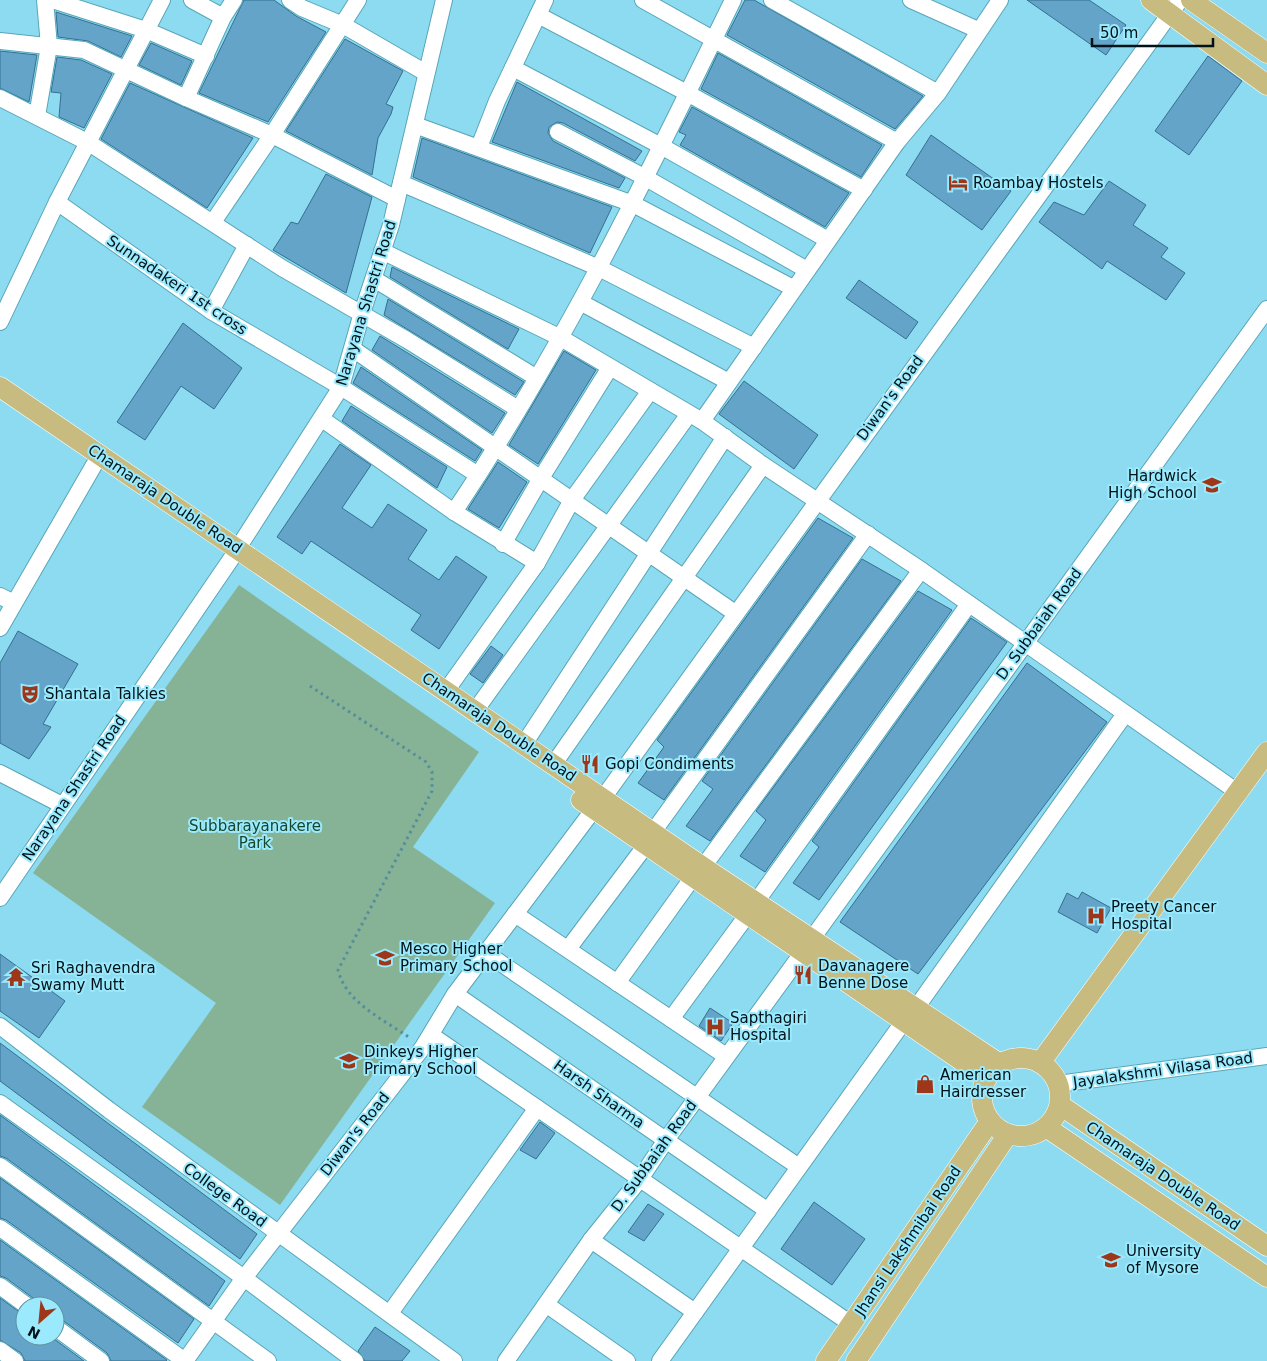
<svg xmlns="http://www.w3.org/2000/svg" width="1267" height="1361" font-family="'DejaVu Sans',sans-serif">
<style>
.green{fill:#86b396}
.building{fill:#65a4c9;stroke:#337091}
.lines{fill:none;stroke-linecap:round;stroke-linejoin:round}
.minor-casing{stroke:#58a6b9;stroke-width:18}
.major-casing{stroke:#fff;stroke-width:21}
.path{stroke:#568d9c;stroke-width:3;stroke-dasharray:2.5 4;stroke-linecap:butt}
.minor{stroke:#fff;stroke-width:16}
.major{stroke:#c8bb80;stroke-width:20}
.labels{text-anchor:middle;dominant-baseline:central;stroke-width:4;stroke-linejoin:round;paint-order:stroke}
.poi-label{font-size:15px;fill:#001318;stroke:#9ae9fd;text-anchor:start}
.street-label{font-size:15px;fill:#001318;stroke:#9ae9fd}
.park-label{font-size:15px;fill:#17462c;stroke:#9ae9fd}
</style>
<rect width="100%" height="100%" fill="#8ddbf0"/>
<!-- green -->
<path class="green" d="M239,585L479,752L413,847L495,903L280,1205L142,1107L216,1003L33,873Z"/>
<!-- building -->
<g class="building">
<path d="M244,0H274L296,16L326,32L268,122L199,93Z"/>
<path d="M745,0H754L923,96L895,129L727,35Z"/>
<path d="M1027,0H1089L1126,25L1106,55Z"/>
<path d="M56,12L132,36L121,57L88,41L58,37Z"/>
<path d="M345,39L403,71L386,104L393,107L391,114L378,138L372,175L286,131Z"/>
<path d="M151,43L192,61L181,85L139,65Z"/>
<path d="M0,51L37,55L29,102L0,88Z"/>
<path d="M718,53L882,145L861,177L701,89Z"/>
<path d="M1208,56L1242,81L1189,155L1155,131Z"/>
<path d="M57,57L81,60L112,74L84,128L59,117L61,93L51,92Z"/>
<path d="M517,82L642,151L635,161L563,123L557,122L549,127L548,133L553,141L625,178L619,188L492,142Z"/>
<path d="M130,83L253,138L207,208L101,139Z"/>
<path d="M692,107L849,193L825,227L680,145L686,135L679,132Z"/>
<path d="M931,135L1011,191L982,230L906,175Z"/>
<path d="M422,138L612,207L590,253L413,177Z"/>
<path d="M326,174L372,197L346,293L273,250L291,222L298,224Z"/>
<path d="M1109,181L1146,205L1133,225L1168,248L1161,257L1185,273L1166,300L1107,261L1102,269L1039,222L1054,202L1084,215Z"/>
<path d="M392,267L519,329L508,349L390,277Z"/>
<path d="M859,280L918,322L906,339L846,298Z"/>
<path d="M388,299L524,382L515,395L384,315Z"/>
<path d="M183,323L242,368L214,409L181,386L145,440L117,422Z"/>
<path d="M380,336L505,413L492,433L372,350Z"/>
<path d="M564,351L596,370L538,464L509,445Z"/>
<path d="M361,367L482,450L475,461L353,383Z"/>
<path d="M744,381L818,435L794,469L719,414Z"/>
<path d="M351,406L447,467L437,488L342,421Z"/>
<path d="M340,444L371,465L342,508L372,528L388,504L427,530L408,559L439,580L456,556L487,577L439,649L411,630L421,615L311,541L302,554L277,537Z"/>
<path d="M498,462L527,482L499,528L468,509Z"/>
<path d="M818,518L853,538L664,800L638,783L664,747L657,740Z"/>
<path d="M862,559L901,581L710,841L686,826L713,789L702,781Z"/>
<path d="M918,591L952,610L765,872L740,856L766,820L756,811Z"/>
<path d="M971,618L1007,642L819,900L793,883L819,847L812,841Z"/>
<path d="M18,631L78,664L43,724L51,727L29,759L0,743V663Z"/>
<path d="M491,646L503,655L483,683L470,674Z"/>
<path d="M1027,663L1107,722L918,974L840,922Z"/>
<path d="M1082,892L1111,908L1097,933L1058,912L1067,893L1078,899Z"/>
<path d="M0,954L65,1001L39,1038L0,1011Z"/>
<path d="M710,1008L733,1023L721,1041L699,1026Z"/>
<path d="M0,1043L257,1234L240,1259L0,1081Z"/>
<path d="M0,1115L225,1281L209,1306L6,1158L0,1156Z"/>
<path d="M540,1122L555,1133L536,1159L520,1150Z"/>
<path d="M0,1178L194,1319L178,1343L6,1220L0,1218Z"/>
<path d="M814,1202L865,1239L832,1285L781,1249Z"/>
<path d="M648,1204L664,1214L644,1241L628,1232Z"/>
<path d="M0,1240L167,1360L166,1361H111L107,1353L61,1319L55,1317V1306H37L33,1298L6,1278L0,1276Z"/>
<path d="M0,1298L25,1316V1336H50L84,1361H25L21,1353L0,1340Z"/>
<path d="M375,1327L410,1351L402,1361H365L358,1351Z"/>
</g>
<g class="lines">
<!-- minor casing -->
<g class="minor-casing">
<g id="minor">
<path d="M52,0L146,30L206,56"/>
<path d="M192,0L223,17"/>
<path d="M290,0L302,8L343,25L426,73"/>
<path d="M643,0L897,142"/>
<path d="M772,0L938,93"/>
<path d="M911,0L978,30"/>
<path d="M538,15L687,93L864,190"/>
<path d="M0,41L84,50L186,98L272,135L397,199"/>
<path d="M513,68L661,146L828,240"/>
<path d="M0,98L89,143L282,268L407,340L518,409"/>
<path d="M186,98L223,17L234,0"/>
<path d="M37,116L49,46L45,0"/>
<path d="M415,125L633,204L793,288"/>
<path d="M558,132L646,178L807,270"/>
<path d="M479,147L497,101L545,0"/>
<path d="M401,183L599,268L754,347"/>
<path d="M57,202L211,311L341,387L478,475"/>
<path d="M213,222L272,135L358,0"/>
<path d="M382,251L561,338L702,421L763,465L921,570L1239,793"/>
<path d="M374,279L537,378"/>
<path d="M580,302L729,382"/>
<path d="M211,311L247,245"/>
<path d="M0,322L57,202L162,0"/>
<path d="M353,349L735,613"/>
<path d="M322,419L454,512L537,563"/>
<path d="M702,421L897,142L938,93L1000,0"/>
<path d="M454,512C562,350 648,175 733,0"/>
<path d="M503,544L541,478L609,369"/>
<path d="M0,596L14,603"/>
<path d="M0,628L94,465"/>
<path d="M446,691L537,563L572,500L650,391"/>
<path d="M475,711L689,414"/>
<path d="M524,744L725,437"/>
<path d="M553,765L763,465"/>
<path d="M0,773L62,805"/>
<path d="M603,798L1180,0"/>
<path d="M653,832L868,534"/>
<path d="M703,867L921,570"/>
<path d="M0,898L231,559L341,387L362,313L391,225L444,0"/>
<path d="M756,902L969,604"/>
<path d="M515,914L726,1056"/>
<path d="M811,940L1267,309"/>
<path d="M568,949L646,845"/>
<path d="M486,953L799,1167"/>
<path d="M617,983L693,877"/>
<path d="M455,994L768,1211"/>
<path d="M916,1008L1125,714"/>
<path d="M671,1019L748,914"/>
<path d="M0,1026L109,1110L454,1361"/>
<path d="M431,1035L851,1324"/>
<path d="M1058,1084L1267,1056"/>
<path d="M0,1103L244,1278L355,1361"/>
<path d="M0,1166L268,1361"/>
<path d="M0,1228L185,1361L244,1278L423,1047L455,994L594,809"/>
<path d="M591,1240L695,1312"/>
<path d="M0,1286L27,1306"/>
<path d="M547,1305L627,1361"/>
<path d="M390,1313L537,1108"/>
<path d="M55,1327L101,1361"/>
<path d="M0,1350L15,1361"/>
<path d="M506,1361L591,1240L640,1179L666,1140L803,952"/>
<path d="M660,1361L904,1021"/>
</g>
</g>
<!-- major casing -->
<g class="major-casing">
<g id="major">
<path d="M1151,0L1267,85"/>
<path d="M1191,0L1267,53"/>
<path d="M0,387L703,867L1000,1064"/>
<path d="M581,800L987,1078"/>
<circle cx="1021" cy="1097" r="39"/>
<path d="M1040,1063L1267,752"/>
<path d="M1060,1105L1267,1246"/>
<path d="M1046,1127L1267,1277"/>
<path d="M826,1361L990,1121"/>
<path d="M856,1361L1008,1134"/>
</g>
</g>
<!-- path -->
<path class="path" d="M310,686L426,762L432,772V791L338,970C346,1003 383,1019 410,1038"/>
<!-- minor -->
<use href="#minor" class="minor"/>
<!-- major -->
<use href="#major" class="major"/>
</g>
<!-- icons -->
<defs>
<g id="hotel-bare" transform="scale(1.5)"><path d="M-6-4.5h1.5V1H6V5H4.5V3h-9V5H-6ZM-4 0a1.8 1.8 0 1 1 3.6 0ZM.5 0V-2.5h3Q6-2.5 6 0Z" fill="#9e3619" stroke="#9ae9fd" stroke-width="2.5" paint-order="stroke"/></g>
<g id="school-bare" transform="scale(1.5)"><path d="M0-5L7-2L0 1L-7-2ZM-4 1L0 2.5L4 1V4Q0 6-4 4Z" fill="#9e3619" stroke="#9ae9fd" stroke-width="2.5" paint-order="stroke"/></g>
<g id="theatre-bare" transform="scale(1.5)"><path d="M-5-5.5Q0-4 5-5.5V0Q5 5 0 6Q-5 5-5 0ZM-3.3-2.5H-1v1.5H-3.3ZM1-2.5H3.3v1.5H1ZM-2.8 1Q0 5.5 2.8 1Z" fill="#9e3619" stroke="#9ae9fd" stroke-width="2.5" paint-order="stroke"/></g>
<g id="restaurant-bare" transform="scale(1.5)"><path d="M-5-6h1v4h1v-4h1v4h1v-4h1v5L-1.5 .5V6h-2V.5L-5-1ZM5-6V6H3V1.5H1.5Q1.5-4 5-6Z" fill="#9e3619" stroke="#9ae9fd" stroke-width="2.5" paint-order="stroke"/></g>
<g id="hospital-bare" transform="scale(1.5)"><path d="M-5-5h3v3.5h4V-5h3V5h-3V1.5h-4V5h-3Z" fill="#9e3619" stroke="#9ae9fd" stroke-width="2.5" paint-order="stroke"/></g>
<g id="temple-bare" transform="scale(1.5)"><path d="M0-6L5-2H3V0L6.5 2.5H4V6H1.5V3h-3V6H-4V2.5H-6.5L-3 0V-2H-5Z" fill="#9e3619" stroke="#9ae9fd" stroke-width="2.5" paint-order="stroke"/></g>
<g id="shop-bare" transform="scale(1.5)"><path d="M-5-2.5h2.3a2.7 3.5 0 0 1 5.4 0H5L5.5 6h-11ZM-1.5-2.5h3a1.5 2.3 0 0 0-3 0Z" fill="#9e3619" stroke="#9ae9fd" stroke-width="2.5" paint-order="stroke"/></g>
<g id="university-bare" transform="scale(1.5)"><path d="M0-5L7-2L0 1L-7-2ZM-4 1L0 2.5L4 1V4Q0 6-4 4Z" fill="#9e3619" stroke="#9ae9fd" stroke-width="2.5" paint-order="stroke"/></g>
</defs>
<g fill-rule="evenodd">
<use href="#hotel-bare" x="958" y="183"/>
<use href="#school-bare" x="1212" y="485"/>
<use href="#theatre-bare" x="30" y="694"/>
<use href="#restaurant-bare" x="590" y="764"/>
<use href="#hospital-bare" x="1096" y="916"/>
<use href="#school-bare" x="385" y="958"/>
<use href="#restaurant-bare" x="803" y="975"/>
<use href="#temple-bare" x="16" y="977"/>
<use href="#hospital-bare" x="715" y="1027"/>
<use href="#school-bare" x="349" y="1061"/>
<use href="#shop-bare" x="925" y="1084"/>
<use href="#university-bare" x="1111" y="1260"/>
</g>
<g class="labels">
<!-- poi labels -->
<g class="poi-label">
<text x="973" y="183">Roambay Hostels</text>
<text x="1197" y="476" text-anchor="end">Hardwick<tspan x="1197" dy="17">High School</tspan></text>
<text x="45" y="694">Shantala Talkies</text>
<text x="605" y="764">Gopi Condiments</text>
<text x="1111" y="907">Preety Cancer<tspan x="1111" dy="17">Hospital</tspan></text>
<text x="400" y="949">Mesco Higher<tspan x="400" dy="17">Primary School</tspan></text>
<text x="818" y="966">Davanagere<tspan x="818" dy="17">Benne Dose</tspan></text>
<text x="31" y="968">Sri Raghavendra<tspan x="31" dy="17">Swamy Mutt</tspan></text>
<text x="730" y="1018">Sapthagiri<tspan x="730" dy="17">Hospital</tspan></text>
<text x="364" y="1052">Dinkeys Higher<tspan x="364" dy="17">Primary School</tspan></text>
<text x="940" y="1075">American<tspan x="940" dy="17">Hairdresser</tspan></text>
<text x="1126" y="1251">University<tspan x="1126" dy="17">of Mysore</tspan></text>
</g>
<!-- street labels -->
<g class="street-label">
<text transform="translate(177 285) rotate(34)">Sunnadakeri 1st cross</text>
<text transform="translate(366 303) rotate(-73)">Narayana Shastri Road</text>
<text transform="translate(890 398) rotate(-54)">Diwan's Road</text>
<text transform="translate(165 499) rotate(34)">Chamaraja Double Road</text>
<text transform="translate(1039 624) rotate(-54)">D. Subbaiah Road</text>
<text transform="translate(499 727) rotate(34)">Chamaraja Double Road</text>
<text transform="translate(74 788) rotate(-56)">Narayana Shastri Road</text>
<text transform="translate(1163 1070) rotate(-8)">Jayalakshmi Vilasa Road</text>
<text transform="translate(599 1094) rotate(35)">Harsh Sharma</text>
<text transform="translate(355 1134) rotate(-52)">Diwan's Road</text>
<text transform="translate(654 1156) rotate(-54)">D. Subbaiah Road</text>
<text transform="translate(1163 1176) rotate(34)">Chamaraja Double Road</text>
<text transform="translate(225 1195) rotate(36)">College Road</text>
<text transform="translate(908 1241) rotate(-56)">Jhansi Lakshmibai Road</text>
</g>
<!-- park labels -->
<g class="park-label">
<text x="255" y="826">Subbarayanakere<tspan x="255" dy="17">Park</tspan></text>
</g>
</g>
<!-- north arrow -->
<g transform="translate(40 1321) rotate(207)"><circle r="24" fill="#9ae9fd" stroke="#5c93a1"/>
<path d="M0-4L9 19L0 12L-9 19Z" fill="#9e3619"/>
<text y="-8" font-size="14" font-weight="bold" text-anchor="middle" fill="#001318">N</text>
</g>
<!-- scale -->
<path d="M1092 38v8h121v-8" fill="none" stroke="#001318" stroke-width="2.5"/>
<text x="1100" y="38" font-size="15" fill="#001318" stroke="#9ae9fd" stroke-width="4" paint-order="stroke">50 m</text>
</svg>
